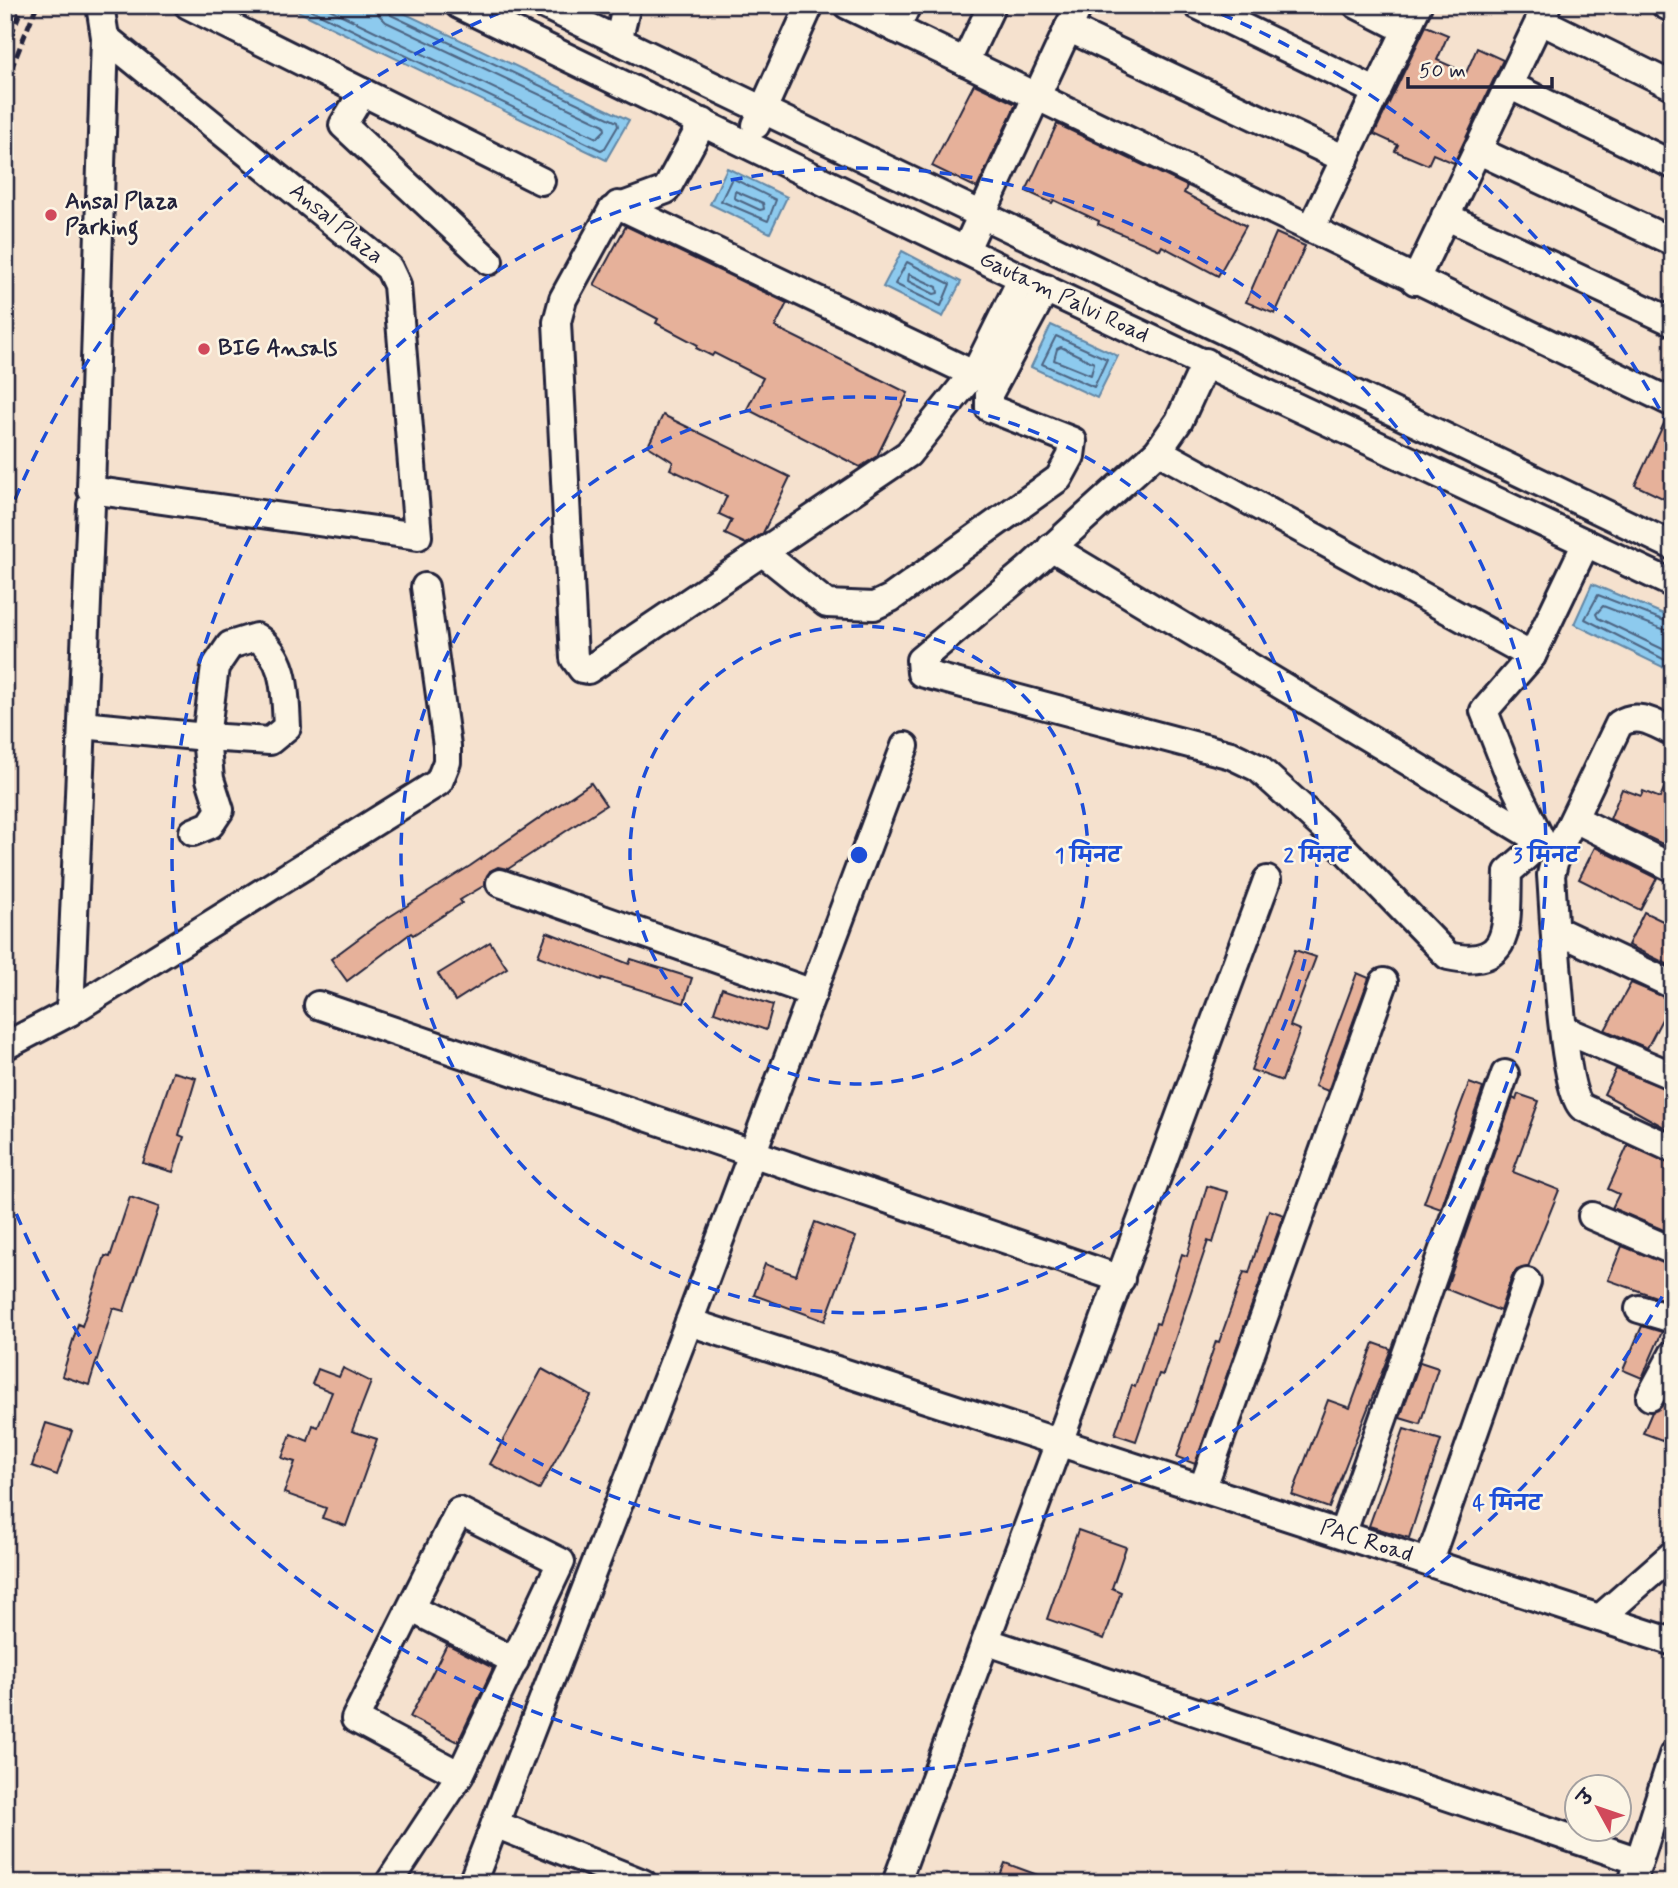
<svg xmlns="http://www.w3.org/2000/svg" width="1678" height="1888" font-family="Mynerve,'Playpen Sans Deva',sans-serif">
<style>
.water{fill:#8dcaee;stroke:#6287a6;stroke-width:2}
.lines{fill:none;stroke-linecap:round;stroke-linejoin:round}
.shore{stroke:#4d6583;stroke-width:2}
.building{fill:#e6b19a;stroke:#22223b;stroke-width:2}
.minor-casing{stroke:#22223b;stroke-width:32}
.minor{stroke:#fcf5e5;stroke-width:26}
.rail{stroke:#22223b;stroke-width:5;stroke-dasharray:10 5;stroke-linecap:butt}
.ring{fill:none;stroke:#1d4ed8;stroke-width:3.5;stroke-dasharray:12 9}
.poi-dot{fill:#d1495b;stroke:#fcf5e5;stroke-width:2.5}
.labels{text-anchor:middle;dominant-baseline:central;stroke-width:5;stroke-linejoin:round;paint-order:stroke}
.poi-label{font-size:23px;font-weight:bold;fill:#22223b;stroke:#fcf5e5;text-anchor:start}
.street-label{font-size:23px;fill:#22223b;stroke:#fcf5e5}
.centre{fill:#1d4ed8;stroke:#fcf5e5;stroke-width:3.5}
.ring-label{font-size:21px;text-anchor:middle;font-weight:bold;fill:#1d4ed8;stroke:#fcf5e5;stroke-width:5;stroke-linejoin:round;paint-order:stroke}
</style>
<rect width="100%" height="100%" fill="#f5e1ce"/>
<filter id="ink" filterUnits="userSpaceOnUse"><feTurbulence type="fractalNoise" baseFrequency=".0143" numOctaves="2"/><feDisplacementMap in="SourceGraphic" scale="14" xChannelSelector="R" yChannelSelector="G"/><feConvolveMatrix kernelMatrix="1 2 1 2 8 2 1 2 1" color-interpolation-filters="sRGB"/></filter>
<g filter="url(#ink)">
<!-- water -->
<g class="water">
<path d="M285,5H387L629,120L606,160Z"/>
<path d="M727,168L787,197L770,233L710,204Z"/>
<path d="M902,251L961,282L943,317L883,287Z"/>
<path d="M1051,325L1118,356L1097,398L1031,367Z"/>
<path d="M1592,584L1673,618V672L1574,624Z"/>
</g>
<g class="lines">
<!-- shore -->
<g class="shore">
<path d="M301,5L601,150L605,148L618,126L617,122L391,15L386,5"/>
<path d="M321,5L597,138L605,130L604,125L386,22L379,15L377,5"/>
<path d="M732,178L776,200L768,221L721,201Z"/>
<path d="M735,191L763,203L764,209L760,210L734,198Z"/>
<path d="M907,262L950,284L941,306L895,284Z"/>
<path d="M909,274L937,287L938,293L934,294L908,281Z"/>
<path d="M1056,336L1107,359L1094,387L1042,364Z"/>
<path d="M1061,347L1094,363L1091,375L1054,360L1057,349Z"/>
<path d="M1673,624L1598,595L1585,619L1673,664"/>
<path d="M1673,633L1603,606L1596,614L1598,618L1673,654"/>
</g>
</g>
<!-- building -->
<g class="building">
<path d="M1426,26L1448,35L1437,60L1466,73L1477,48L1503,60L1454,163L1433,154L1428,165L1395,151L1398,145L1374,134Z"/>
<path d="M974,84L1016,104L977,188L932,166Z"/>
<path d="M1057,124L1187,186L1184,193L1246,226L1218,276L1162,246L1160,250L1098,224L1099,221L1054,200L1052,203L1026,191Z"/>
<path d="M626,226L787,303L775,327L908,393L877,456L860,467L747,409L763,378L714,353L712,356L696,348L698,345L656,323L658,319L594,285Z"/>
<path d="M1276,233L1305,246L1275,314L1246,302Z"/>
<path d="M663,415L790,477L763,533L746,544L725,534L732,520L719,514L727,496L670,469L673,462L648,446Z"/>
<path d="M1667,417L1673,419V503L1635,485Z"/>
<path d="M1673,767V849L1610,819L1622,789L1641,796L1643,791L1660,798Z"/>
<path d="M591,783L606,805L508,869L498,867L490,871L485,885L460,900L462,903L413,935L411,933L347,981L331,959L378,924L470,866Z"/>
<path d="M1595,847L1657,878L1640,910L1579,879Z"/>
<path d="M1644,912L1673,926V967L1628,945Z"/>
<path d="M547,932L629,964L631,959L692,978L684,1003L602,978L601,980L538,956Z"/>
<path d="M490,942L507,968L455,1001L438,974Z"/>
<path d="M1295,950L1316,957L1290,1026L1300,1030L1282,1081L1251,1070Z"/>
<path d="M1357,973L1369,978L1328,1091L1315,1086Z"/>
<path d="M1631,983L1672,1000L1647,1048L1605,1030Z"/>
<path d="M722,988L773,1005L766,1030L714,1012Z"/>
<path d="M1616,1069L1673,1091V1132L1604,1094Z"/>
<path d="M173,1072L196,1078L179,1135L184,1137L173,1172L143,1163Z"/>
<path d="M1469,1083L1483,1088L1441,1209L1424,1203Z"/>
<path d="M1518,1094L1539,1101L1513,1172L1559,1190L1528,1267L1517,1270L1512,1276L1500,1311L1446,1289L1513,1098L1516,1100Z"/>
<path d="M1628,1145L1673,1164V1234L1612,1208L1619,1194L1608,1189Z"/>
<path d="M1207,1186L1228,1192L1213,1243L1208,1241L1163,1375L1159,1374L1136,1441L1115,1434L1132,1385L1135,1387L1156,1323L1159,1324L1182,1254L1187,1256Z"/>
<path d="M130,1197L159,1207L124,1311L113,1308L89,1385L62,1376L78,1324L82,1326L105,1256L110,1257Z"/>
<path d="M1269,1210L1284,1215L1195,1464L1177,1457L1216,1341L1219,1342L1244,1272L1249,1273Z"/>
<path d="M815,1222L856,1237L825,1321L754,1295L765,1264L796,1275Z"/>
<path d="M1622,1246L1673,1266V1303L1608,1280Z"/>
<path d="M1642,1326L1662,1332L1642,1378L1623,1370Z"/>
<path d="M1374,1343L1391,1349L1329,1508L1292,1495L1328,1400L1350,1408Z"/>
<path d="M1420,1362L1438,1368L1420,1424L1400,1418Z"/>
<path d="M343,1368L371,1382L352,1431L377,1439L346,1526L322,1518L326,1508L284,1493L295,1462L282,1458L291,1434L308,1441L313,1425L318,1427L332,1392L312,1384L318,1369L339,1377Z"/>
<path d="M542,1369L591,1396L539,1490L490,1464Z"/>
<path d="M1665,1402L1673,1405V1444L1643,1433L1652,1412Z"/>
<path d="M46,1423L72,1431L57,1475L32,1466Z"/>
<path d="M1404,1429L1441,1440L1409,1538L1369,1526Z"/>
<path d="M1078,1530L1126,1547L1112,1588L1121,1592L1104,1639L1047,1619Z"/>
<path d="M447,1644L493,1668L458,1742L410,1717Z"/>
<path d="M1005,1863L1054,1881V1883H997Z"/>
</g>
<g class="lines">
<!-- minor casing -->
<g class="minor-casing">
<g id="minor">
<path d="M100,5L105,37L91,490L418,536L397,285L389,268L105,37"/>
<path d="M188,5L541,181"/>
<path id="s1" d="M459,5L1022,278L1673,584"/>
<path d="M544,5L1673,546"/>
<path d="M847,5L1673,403"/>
<path d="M1197,5L1377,92"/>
<path d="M1357,5L1406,30"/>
<path d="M1665,5L1673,9"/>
<path d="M1539,20L1673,86"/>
<path d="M1068,28L1345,159"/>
<path d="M896,29L907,5"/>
<path d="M618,41L627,5"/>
<path d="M965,62L992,5"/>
<path d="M1509,85L1673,165"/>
<path d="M363,92L343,125L489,261"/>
<path d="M703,122L666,190L612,210L563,299L557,322L574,658L582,669L588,670L908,454L977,369L1022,278"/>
<path d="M756,125L810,5"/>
<path d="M1477,150L1673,242"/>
<path d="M618,205L986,380"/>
<path d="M1445,216L1673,322"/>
<path d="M1311,229L1418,5"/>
<path d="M966,249L1079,5"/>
<path d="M1415,281L1547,5"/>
<path d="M1206,362L1179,421L1158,451L1026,571L920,660L921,673L1231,755L1258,768L1322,826L1448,956C1515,971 1506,921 1508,872L1542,842L1508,772L1484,711L1532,656L1586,543"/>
<path d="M1158,451L1532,656"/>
<path d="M1051,547L1542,842"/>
<path d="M762,552L827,604L874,606L891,598L1059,478L1071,456L1073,441L989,408V394L1046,288"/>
<path d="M82,725L206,737L215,667L230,645L256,637C287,658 285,693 287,727L270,741L206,737L210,779L220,810L210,825L193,832"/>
<path d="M1673,732C1655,724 1638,711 1619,724L1556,855L1551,875C1554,913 1561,1088 1582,1107L1673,1149"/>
<path d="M1575,819L1673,868"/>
<path d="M500,883L813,993"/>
<path d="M1556,930L1673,985"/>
<path d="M318,1005L1121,1279"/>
<path d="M70,1012L91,505"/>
<path d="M1565,1030L1673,1076"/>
<path d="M5,1046L70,1012L439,782L447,762V746L425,587"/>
<path d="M1592,1216L1673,1251"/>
<path d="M1639,1309L1673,1319"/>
<path id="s2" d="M689,1322C1016,1431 1346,1533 1673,1642"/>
<path d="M1650,1397L1673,1354"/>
<path d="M1203,1487L1384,982"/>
<path d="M1343,1532L1505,1074"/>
<path d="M1429,1561L1527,1282"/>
<path d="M412,1609L515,1661"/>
<path d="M1600,1618L1673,1554"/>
<path d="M988,1642L1639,1861"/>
<path d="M495,1824L643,1883"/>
<path d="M389,1883L460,1775L561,1562L459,1511L355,1719L460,1775"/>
<path d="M472,1883L689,1322L905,746"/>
<path d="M896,1883L1267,880"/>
<path d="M1632,1883L1673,1755"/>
</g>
</g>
<!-- minor -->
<use href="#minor" class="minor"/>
<!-- rail -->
<g class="rail">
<path d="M5,50L23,5"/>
<path d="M5,84L37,5"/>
</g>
</g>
</g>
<!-- distance rings -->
<g class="ring">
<circle cx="859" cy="855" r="229"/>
<circle cx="859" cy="855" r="458"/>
<circle cx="859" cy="855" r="687"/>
<path d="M1672 1278A916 916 0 0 1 7 1191M7 519A916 916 0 0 1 516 6M1202 6A916 916 0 0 1 1672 432"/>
</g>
<!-- markers -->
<g class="poi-dot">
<circle cx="51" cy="215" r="7"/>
<circle cx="204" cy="349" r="7"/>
</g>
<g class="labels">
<!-- poi labels -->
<g class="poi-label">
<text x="65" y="202">Ansal Plaza<tspan x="65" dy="26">Parking</tspan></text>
<text x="218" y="349">BIG Ansals</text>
</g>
<!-- street labels -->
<g class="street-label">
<text transform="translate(336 224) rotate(39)">Ansal Plaza</text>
<text stroke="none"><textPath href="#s1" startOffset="672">Gautam Palvi Road</textPath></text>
<text stroke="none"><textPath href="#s2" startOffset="712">PAC Road</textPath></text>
</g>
</g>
<circle cx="859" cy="855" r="10" class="centre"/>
<g class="ring-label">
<text x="1088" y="862">1 मिनट</text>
<text x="1317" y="862">2 मिनट</text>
<text x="1546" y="862">3 मिनट</text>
<text x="1507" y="1510">4 मिनट</text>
</g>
<!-- margin -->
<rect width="1678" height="1888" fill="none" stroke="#fcf5e5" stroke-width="28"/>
<rect x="14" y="14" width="1650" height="1860" fill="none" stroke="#22223b" stroke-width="2.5" filter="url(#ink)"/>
<!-- north arrow -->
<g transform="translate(1598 1808) rotate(310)"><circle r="33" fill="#fcf5e5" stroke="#a5a1a1" stroke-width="2"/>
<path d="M0-5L12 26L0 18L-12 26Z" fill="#d1495b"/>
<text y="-10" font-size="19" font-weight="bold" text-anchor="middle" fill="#22223b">उ</text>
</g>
<!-- scale -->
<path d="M1408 77v10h144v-10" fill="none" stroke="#22223b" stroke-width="3.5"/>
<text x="1419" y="77" font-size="21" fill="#22223b" stroke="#fcf5e5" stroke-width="5" paint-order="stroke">50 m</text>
</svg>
